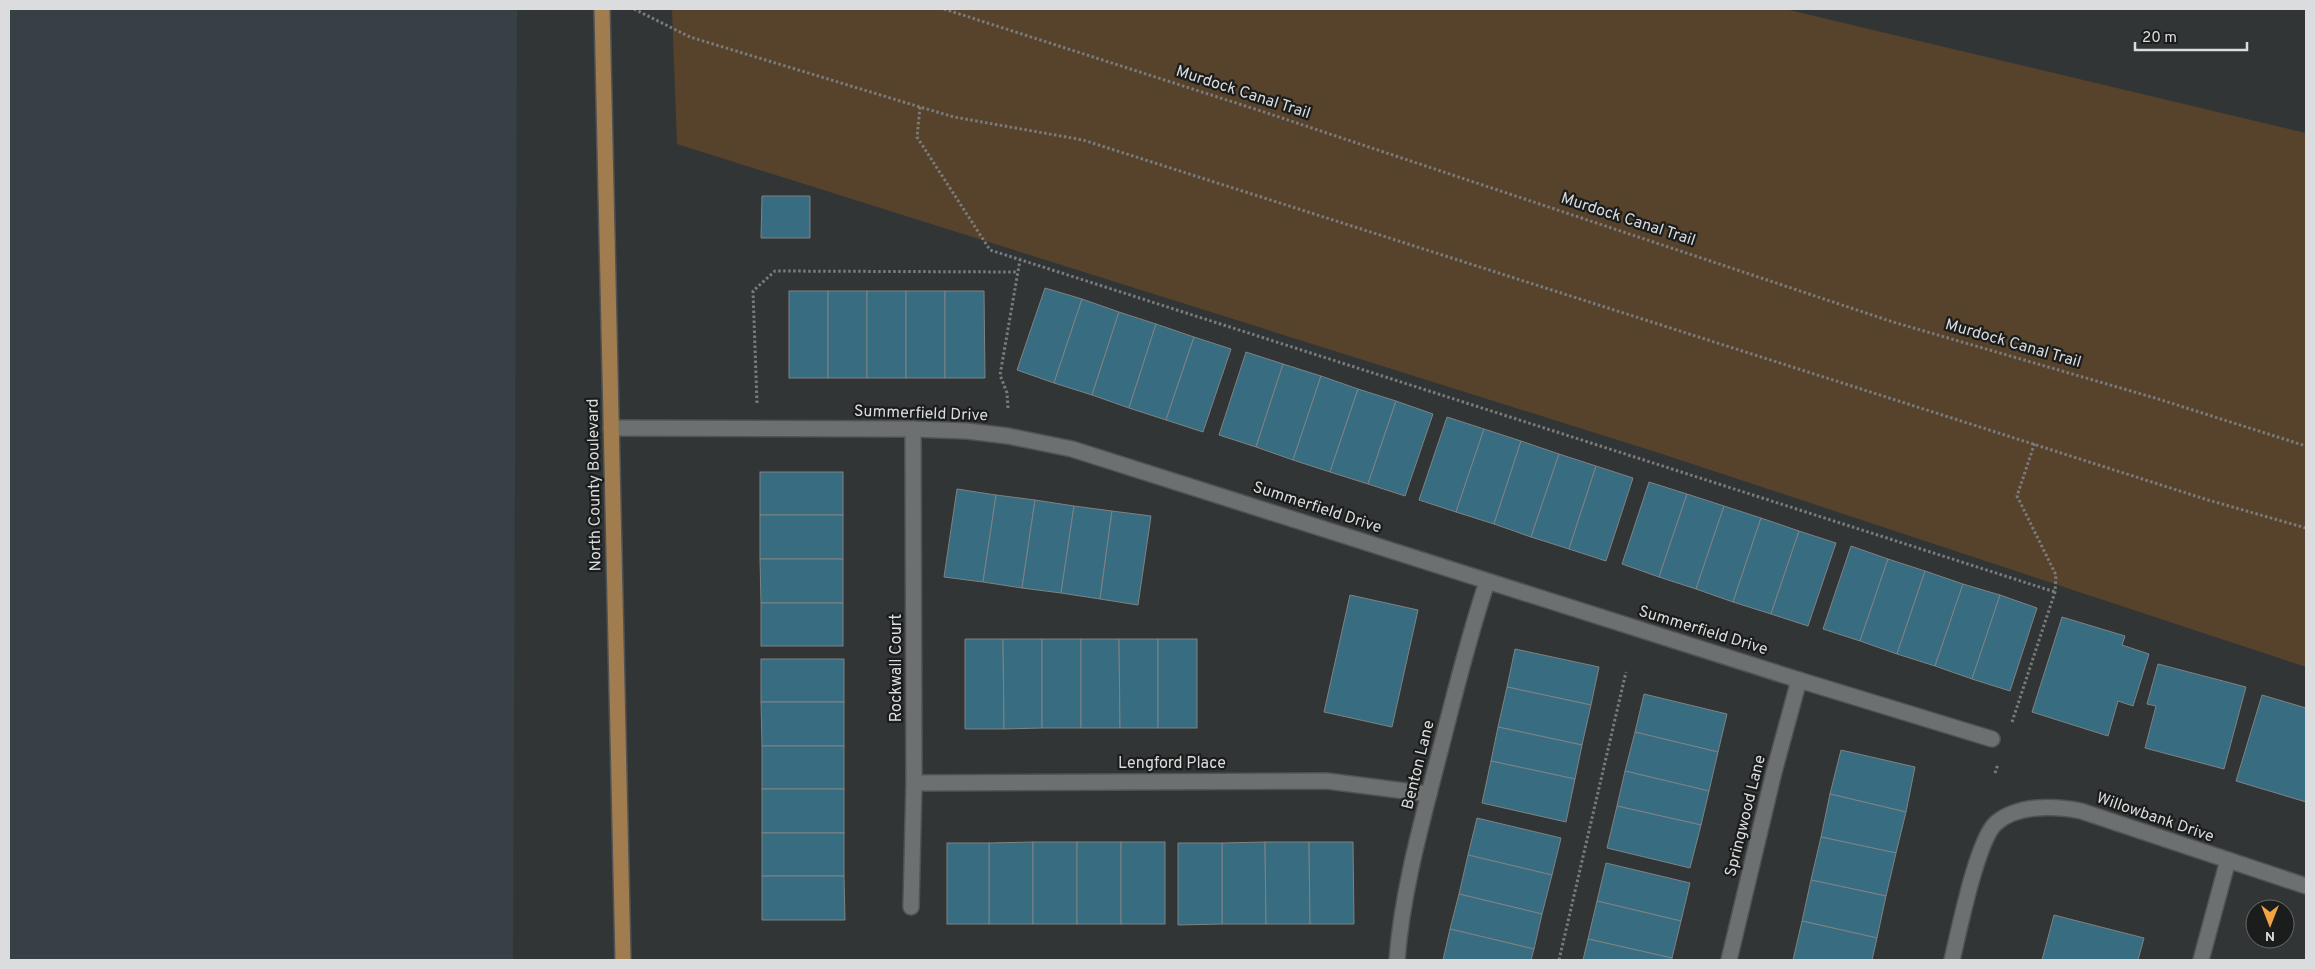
<svg xmlns="http://www.w3.org/2000/svg" width="2315" height="969" font-family="Overpass,sans-serif">
<style>
.built{fill:#374045}
.green{fill:#57422b}
.building{fill:#386d81;stroke:#7f8283}
.lines{fill:none;stroke-linecap:round;stroke-linejoin:round}
.minor-casing{stroke:#505253;stroke-width:18}
.major-casing{stroke:#505253;stroke-width:18}
.path{stroke:#797b7c;stroke-width:3;stroke-dasharray:2.5 2.5;stroke-linecap:butt}
.minor{stroke:#6c7071;stroke-width:15}
.major{stroke:#a07c4e;stroke-width:15}
.labels{text-anchor:middle;dominant-baseline:central;stroke-width:4.5;stroke-linejoin:round;paint-order:stroke}
.street-label{font-size:16px;fill:#dadcdd;stroke:#1b1d1d}
</style>
<rect width="100%" height="100%" fill="#323536"/>
<!-- built -->
<path class="built" d="M9,9H517L513,960H9Z"/>
<!-- green -->
<path class="green" d="M672,9H1785L2306,133V667L1662,454L677,144Z"/>
<!-- building -->
<g class="building">
<path d="M762,196H810V238H761Z"/>
<path d="M1045,288L1082,299L1054,383L1017,370Z"/>
<rect x="789" y="291" width="39" height="87"/>
<rect x="828" y="291" width="39" height="87"/>
<rect x="867" y="291" width="39" height="87"/>
<rect x="906" y="291" width="39" height="87"/>
<path d="M945,291H984L985,378H945Z"/>
<path d="M1082,299L1119,312L1092,395L1054,383Z"/>
<path d="M1119,312L1156,324L1129,408L1092,395Z"/>
<path d="M1156,324L1194,337L1166,420L1129,408Z"/>
<path d="M1194,337L1231,349L1203,432L1166,420Z"/>
<path d="M1246,352L1283,364L1256,447L1219,435Z"/>
<path d="M1283,364L1321,376L1293,460L1256,447Z"/>
<path d="M1321,376L1358,389L1330,472L1293,460Z"/>
<path d="M1358,389L1396,401L1368,484L1330,472Z"/>
<path d="M1396,401L1433,414L1405,496L1368,484Z"/>
<path d="M1447,417L1484,429L1456,512L1419,500Z"/>
<path d="M1484,429L1521,441L1494,524L1456,512Z"/>
<path d="M1521,441L1559,454L1531,537L1494,524Z"/>
<path d="M1559,454L1596,466L1569,549L1531,537Z"/>
<path d="M1596,466L1633,478L1606,561L1569,549Z"/>
<rect x="760" y="472" width="83" height="43"/>
<path d="M1649,482L1687,494L1659,577L1622,564Z"/>
<path d="M957,489L996,495L983,582L944,577Z"/>
<path d="M1687,494L1724,506L1696,589L1659,577Z"/>
<path d="M996,495L1035,500L1022,588L983,582Z"/>
<path d="M1035,500L1074,506L1061,593L1022,588Z"/>
<path d="M1074,506L1112,511L1100,599L1061,593Z"/>
<path d="M1724,506L1761,518L1733,602L1696,589Z"/>
<path d="M1112,511L1151,516L1138,605L1100,599Z"/>
<rect x="760" y="515" width="83" height="44"/>
<path d="M1761,518L1799,531L1771,614L1733,602Z"/>
<path d="M1799,531L1836,543L1808,626L1771,614Z"/>
<path d="M1851,546L1888,559L1860,641L1823,629Z"/>
<path d="M760,559H843V603H761Z"/>
<path d="M1888,559L1925,571L1897,654L1860,641Z"/>
<path d="M1925,571L1963,584L1935,666L1897,654Z"/>
<path d="M1963,584L2000,595L1972,679L1935,666Z"/>
<path d="M1350,595L1418,610L1392,727L1324,712Z"/>
<path d="M2000,595L2037,608L2010,691L1972,679Z"/>
<rect x="761" y="603" width="82" height="43"/>
<path d="M2062,617L2125,636L2122,645L2149,654L2133,706L2118,701L2108,736L2032,712Z"/>
<path d="M965,639H1003L1004,729H965Z"/>
<path d="M1003,639H1042V728L1004,729Z"/>
<rect x="1042" y="639" width="39" height="89"/>
<path d="M1081,639H1119L1120,728H1081Z"/>
<path d="M1119,639H1158V728H1120Z"/>
<rect x="1158" y="639" width="39" height="89"/>
<path d="M1515,649L1599,667L1591,705L1507,687Z"/>
<rect x="761" y="659" width="83" height="43"/>
<path d="M2158,664L2246,687L2224,769L2145,748L2156,706L2147,704Z"/>
<path d="M1507,687L1591,705L1582,745L1498,727Z"/>
<path d="M1644,694L1727,714L1718,752L1635,732Z"/>
<path d="M2262,695L2306,708V802L2236,781Z"/>
<path d="M761,702H844V746H762Z"/>
<path d="M1498,727L1582,745L1575,779L1491,761Z"/>
<path d="M1635,732L1718,752L1709,791L1625,771Z"/>
<rect x="762" y="746" width="82" height="43"/>
<path d="M1841,750L1915,767L1906,812L1830,794Z"/>
<path d="M1491,761L1575,779L1566,822L1482,803Z"/>
<path d="M1625,771L1709,791L1701,825L1617,806Z"/>
<rect x="762" y="789" width="82" height="44"/>
<path d="M1830,794L1906,812L1896,853L1821,837Z"/>
<path d="M1617,806L1701,825L1690,868L1607,848Z"/>
<path d="M1477,818L1561,838L1552,875L1468,855Z"/>
<rect x="762" y="833" width="82" height="43"/>
<path d="M1821,837L1896,853L1886,896L1811,880Z"/>
<path d="M1033,842V924H989V843Z"/>
<rect x="1033" y="842" width="44" height="82"/>
<rect x="1077" y="842" width="44" height="82"/>
<rect x="1121" y="842" width="44" height="82"/>
<path d="M1265,842L1266,924H1222V843Z"/>
<path d="M1265,842H1309L1310,924H1266Z"/>
<path d="M1309,842H1353L1354,924H1310Z"/>
<rect x="947" y="843" width="42" height="81"/>
<path d="M1178,843H1222V924L1178,925Z"/>
<path d="M1468,855L1552,875L1542,914L1459,894Z"/>
<path d="M1606,863L1690,883L1681,921L1597,901Z"/>
<path d="M762,876H844L845,920H762Z"/>
<path d="M1811,880L1886,896L1877,938L1802,921Z"/>
<path d="M1459,894L1542,914L1534,949L1450,929Z"/>
<path d="M1597,901L1681,921L1672,958L1588,939Z"/>
<path d="M2054,915L2144,938L2138,960H2042Z"/>
<path d="M1802,921L1877,938L1872,960H1793Z"/>
<path d="M1450,929L1534,949L1531,960H1443Z"/>
<path d="M1588,939L1672,958V960H1583Z"/>
</g>
<g class="lines">
<!-- minor casing -->
<g class="minor-casing">
<g id="minor">
<path d="M611,428L913,429L967,431L1008,436L1072,449L1799,680L1992,739"/>
<path d="M914,783L1327,781L1429,794"/>
<path d="M911,907L914,783L913,429"/>
<path d="M1397,960C1402,892 1422,821 1439,755C1454,697 1468,638 1487,582"/>
<path d="M1729,960L1774,772L1799,680"/>
<path d="M1952,960C1959,931 1977,840 1996,823C2018,804 2055,806 2081,811L2306,886"/>
<path d="M2201,960L2228,860"/>
</g>
</g>
<!-- major casing -->
<g class="major-casing">
<path id="major" d="M602,9L623,960"/>
</g>
<!-- path -->
<g class="path">
<path d="M634,9L690,37L920,107L954,117L1083,140L2208,500L2306,528"/>
<path d="M944,9L1261,111L1893,322L2155,398L2306,446"/>
<path d="M920,107L917,137L990,250L2055,592"/>
<path d="M757,403L753,291L775,271L1018,272"/>
<path d="M1008,408L1007,393L1000,375L1020,260"/>
<path d="M2012,722L2055,592L2056,575L2017,496L2035,442"/>
<path d="M1995,773L1998,764"/>
<path d="M1559,960L1626,672"/>
</g>
<!-- minor -->
<use href="#minor" class="minor"/>
<!-- major -->
<use href="#major" class="major"/>
</g>
<g class="labels">
<!-- street labels -->
<g class="street-label">
<text transform="translate(1243 93) rotate(18)">Murdock Canal Trail</text>
<text transform="translate(1628 220) rotate(18)">Murdock Canal Trail</text>
<text transform="translate(2013 344) rotate(16)">Murdock Canal Trail</text>
<text transform="translate(921 414) rotate(2)">Summerfield Drive</text>
<text transform="translate(595 485) rotate(-91)">North County Boulevard</text>
<text transform="translate(1317 508) rotate(18)">Summerfield Drive</text>
<text transform="translate(1703 631) rotate(17)">Summerfield Drive</text>
<text transform="translate(897 668) rotate(-90)">Rockwall Court</text>
<text x="1172" y="764">Lengford Place</text>
<text transform="translate(1419 765) rotate(-76)">Benton Lane</text>
<text transform="translate(1746 816) rotate(-76)">Springwood Lane</text>
<text transform="translate(2155 818) rotate(19)">Willowbank Drive</text>
</g>
</g>
<!-- border -->
<rect width="2315" height="969" fill="none" stroke="#dadcdd" stroke-width="20"/>
<!-- north arrow -->
<g transform="translate(2270 924) rotate(180)"><circle r="24" fill="#1b1d1d" stroke="#67696a"/>
<path d="M0-4L9 19L0 12L-9 19Z" fill="#f3a442"/>
<text y="-8" font-size="14" font-weight="bold" text-anchor="middle" fill="#dadcdd">N</text>
</g>
<!-- scale -->
<path d="M2135 42v8h112v-8" fill="none" stroke="#dadcdd" stroke-width="2.5"/>
<text x="2142" y="42" font-size="15" fill="#dadcdd" stroke="#1b1d1d" stroke-width="4" paint-order="stroke">20 m</text>
</svg>
